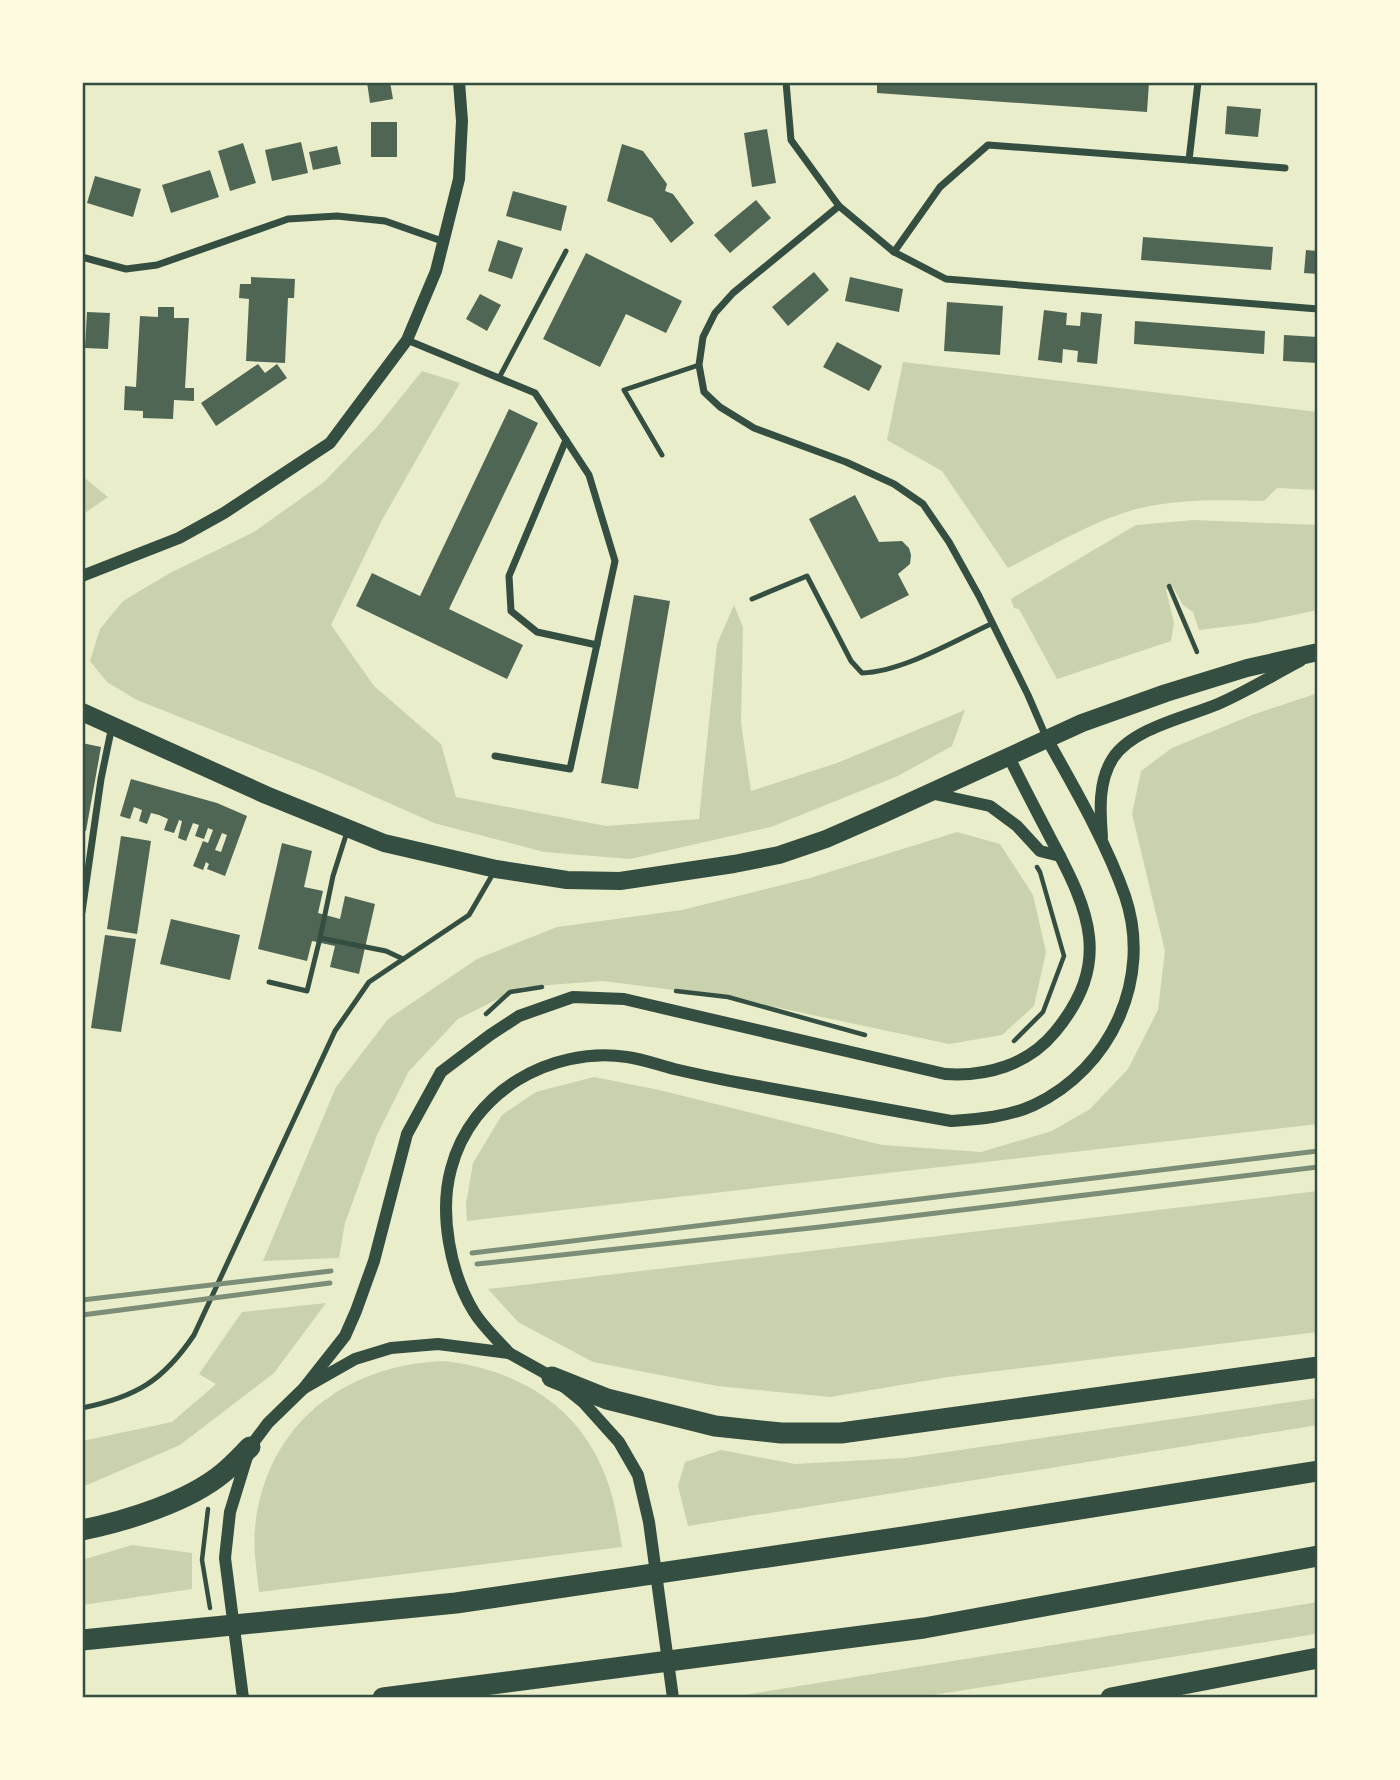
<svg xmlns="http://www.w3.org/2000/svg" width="1400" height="1780" font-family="Barlow,sans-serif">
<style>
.green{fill:#cad2ad}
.building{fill:#4f6655;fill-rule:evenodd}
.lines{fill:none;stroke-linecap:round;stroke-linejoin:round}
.path{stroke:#344e41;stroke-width:4.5}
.service{stroke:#344e41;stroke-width:5}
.minor{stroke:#344e41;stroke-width:7}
.tertiary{stroke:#344e41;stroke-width:12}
.primary{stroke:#344e41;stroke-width:18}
.motorway{stroke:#344e41;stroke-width:21}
.rail{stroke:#7c8e77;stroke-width:5}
.neatline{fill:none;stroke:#344e41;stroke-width:2.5}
</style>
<rect width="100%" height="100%" fill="#e9edc9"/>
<!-- green -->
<g class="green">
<path d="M903,362L1318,412V490L1277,488L1264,501C1223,500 1181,499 1141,508C1100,517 1046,549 1008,568L942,471L887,440Z"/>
<path d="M422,371L460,383L382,520L331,625L374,686L441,744L456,797L606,826L699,819L717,644L734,605L743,627L741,723L751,791L837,763L965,710L952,746L898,776L771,827L630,859L544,852L434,823L321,773L137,700L107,682L90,661L100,629L123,601L170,573L254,532L324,482L377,427Z"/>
<path d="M82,476L108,497L82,515Z"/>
<path d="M1195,520L1318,525V610L1255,623L1199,630L1193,612L1183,605L1173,587L1166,590L1174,623L1171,641L1057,679L1019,609L1014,608L1011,599L1136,525Z"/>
<path d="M1318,693V1124L467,1221L466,1204L473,1163L502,1115L536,1092L594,1077L659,1090L882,1145L981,1152L1052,1131L1090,1109L1128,1069L1158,1010L1165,951L1132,814L1141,771L1172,748L1252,715Z"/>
<path d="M957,832L1000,844L1033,895L1046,952L1034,1006L1002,1035L949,1044L728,997L603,981L522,987L458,1019L409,1071L377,1135L345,1223L339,1258L263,1261L336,1087L388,1019L477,959L557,927L682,910L810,878Z"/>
<path d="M1318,1191V1332L948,1377L830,1397L717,1386L593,1362L518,1322L488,1289Z"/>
<path d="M326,1303L274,1373L180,1445L82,1487V1441L172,1422L216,1384L199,1374L242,1312Z"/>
<path d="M444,1361C522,1370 586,1410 610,1489C616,1508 619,1528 622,1547L259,1592C257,1571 253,1550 255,1528C266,1425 343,1365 444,1361Z"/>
<path d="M1318,1398V1425L688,1526L678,1486L685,1462L721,1450L795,1464L905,1458Z"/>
<path d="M132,1545L192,1553V1589L82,1605V1560Z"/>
<path d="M1318,1602V1633L1310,1635L914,1698H725Z"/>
</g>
<!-- building -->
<g class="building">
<path d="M367,82H390L393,99L370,103Z"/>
<path d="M877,82H1149L1147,112L877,93Z"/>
<path d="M1227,106L1261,109L1258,137L1225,134Z"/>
<rect x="371" y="122" width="26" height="35"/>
<path d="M767,129L776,183L752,187L744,133Z"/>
<path d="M301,142L308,173L272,181L265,150Z"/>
<path d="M243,143L256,183L230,191L218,151Z"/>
<path d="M622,144L643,151L667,184L665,191L673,194L694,223L671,243L652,218L607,201Z"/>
<path d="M337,146L341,164L313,170L309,152Z"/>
<path d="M210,170L219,197L171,213L162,185Z"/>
<path d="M95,176L141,189L133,217L87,203Z"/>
<path d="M513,191L567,206L561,231L506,216Z"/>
<path d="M756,200L771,218L730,253L714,235Z"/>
<path d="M1143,237L1273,247L1271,270L1141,260Z"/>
<path d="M498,240L523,248L512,279L488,271Z"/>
<path d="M1306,250L1318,251V274L1304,273Z"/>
<path d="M586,253L682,301L666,333L626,314L600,367L543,339Z"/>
<path d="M814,272L829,290L788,326L772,307Z"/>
<path d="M251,277L295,279L294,298H288L285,363L246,361L249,299L239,298L240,284H251Z"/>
<path d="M850,277L903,289L899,312L845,301Z"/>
<path d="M480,294L501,305L487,331L466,319Z"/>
<path d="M947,302L1003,306L1000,355L944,351Z"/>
<path d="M158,307H174V318H189L185,388H194V401L174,400L173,419L143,418V411L124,410L125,386L136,387L140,316L158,317Z"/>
<path d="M1044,310L1067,313L1066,325L1080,326L1081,312L1102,314L1097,364L1077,362L1078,351L1063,349L1062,363L1038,360Z"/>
<path d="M87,312L110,313L108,349L85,348Z"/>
<path d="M1135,321L1265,331L1264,354L1134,344Z"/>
<path d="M1284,335L1318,337V363L1283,361Z"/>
<path d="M837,342L882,366L869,391L823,367Z"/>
<path d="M258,364L265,373L277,364L287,378L216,426L201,403Z"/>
<path d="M509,409L538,423L449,609L523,645L507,679L356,606L372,573L420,596Z"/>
<path d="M855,495L879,542L902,541L909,548L911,555L910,564L898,574L909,595L861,619L809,519Z"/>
<path d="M634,595L670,601L638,789L601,783Z"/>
<path d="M82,743L101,747L86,831L82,830Z"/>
<path d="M131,779L217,803L247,816L225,876L207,869L209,864L206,862L203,870L193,866L203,841L208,843L213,830L208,828L204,839L195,836L199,825L193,823L186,841L178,838L182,821L179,820L174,833L164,830L168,819L159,815L151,813L147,824L139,821L142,810L134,807L130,819L120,816ZM222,833L227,835L221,852L215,850Z"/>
<path d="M121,836L151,841L137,934L107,929Z"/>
<path d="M282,843L312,851L304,887L323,891L318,913L340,919L345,896L375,904L359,974L330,967L335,946L312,941L307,961L258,949Z"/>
<path d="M171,919L240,935L230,980L160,964Z"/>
<path d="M105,935L136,939L121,1032L91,1028Z"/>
</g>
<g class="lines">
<!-- path -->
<g class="path">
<path d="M1169,586L1197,652"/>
<path d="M676,991L728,997L865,1035"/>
<path d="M486,1014L510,992L542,987"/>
<path d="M1014,1041L1043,1012L1064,956L1040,872L1037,867"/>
<path d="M208,1509L202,1560L210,1608"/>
</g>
<!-- service -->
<g class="service">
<path d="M499,378L566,251"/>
<path d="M662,455L624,390L699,365"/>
<path d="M752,599L807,576L851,661L862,673C902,672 956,640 993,623"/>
<path d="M347,832L333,876L320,938L386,951L403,959"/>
<path d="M269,982L307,991L320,938"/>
<path d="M82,1408C136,1397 163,1381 194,1335L335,1031L369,982L469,915L494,872"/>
</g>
<!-- minor -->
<g class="minor">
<path d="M786,82L791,140L839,206L894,252L946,279L1318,309"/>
<path d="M1198,82L1189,160L1285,168"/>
<path d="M839,206L733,293L715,313L703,337L699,365L704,392L720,407L754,428L846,462L894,484L923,504L949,542L979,596L1028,695L1047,739"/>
<path d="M894,252L940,187L988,145L1189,160"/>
<path d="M82,257L126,269L157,265L288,219L337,216L385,221L442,241"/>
<path d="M407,340L535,393L589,475L615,561L570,769L495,756"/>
<path d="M566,440L509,576L511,611L537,632L597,645"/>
<path d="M82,912L101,779L112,726"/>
</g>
<!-- tertiary -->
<g class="tertiary">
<path d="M82,576L179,538L224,513L330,443L407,340L436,271L459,179L462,121L459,82"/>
<path d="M930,793L990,806L1017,826L1040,851L1060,856"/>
<path d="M1102,837C1100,811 1098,781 1113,758C1133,728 1187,717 1218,704C1246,692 1273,675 1300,661"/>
<path d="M509,1353C498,1340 483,1327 474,1312C450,1273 439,1213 451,1169C471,1092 550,1046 627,1057C643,1059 658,1065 674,1069C696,1074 718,1079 741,1083C811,1096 881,1108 951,1121C979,1119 1008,1117 1034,1105C1111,1069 1153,978 1125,896C1107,844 1074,787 1047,739"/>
<path d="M304,1388L345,1336L356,1311L374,1261L407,1134L441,1072L490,1035L519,1016L573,997L624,999L945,1074C986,1077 1028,1065 1055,1032C1112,963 1090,912 1052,841C1037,812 1022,784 1008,755"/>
<path d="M243,1698L225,1558L230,1512L250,1447L268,1423L304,1388L355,1359L391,1348L438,1344L509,1353L552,1377L583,1402L619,1442L638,1475L649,1522L673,1698"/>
</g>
<!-- primary -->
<path class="primary" d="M82,712L266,795L384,843L496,869L567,880L620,881L734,864L779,855L826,839L881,815L1082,723L1166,693L1247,668L1318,652"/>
<!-- motorway -->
<g class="motorway">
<path d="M552,1377L607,1399L715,1426L781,1433H841L1318,1367"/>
<path d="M82,1530C126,1521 188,1502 223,1473C233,1465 241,1456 250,1447"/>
<path d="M82,1640L456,1603L923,1534L1318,1471"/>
<path d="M383,1698L924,1628L1318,1556"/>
<path d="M1111,1698L1318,1658"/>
</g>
<!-- rail -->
<g class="rail">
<path d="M472,1253L1318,1151"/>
<path d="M477,1264L820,1227L1318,1167"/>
<path d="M82,1300L331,1271"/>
<path d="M82,1315L330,1283"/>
</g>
</g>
<!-- border -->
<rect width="1400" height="1780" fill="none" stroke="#fefae0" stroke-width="168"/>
<rect x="84" y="84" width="1232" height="1612" class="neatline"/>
</svg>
